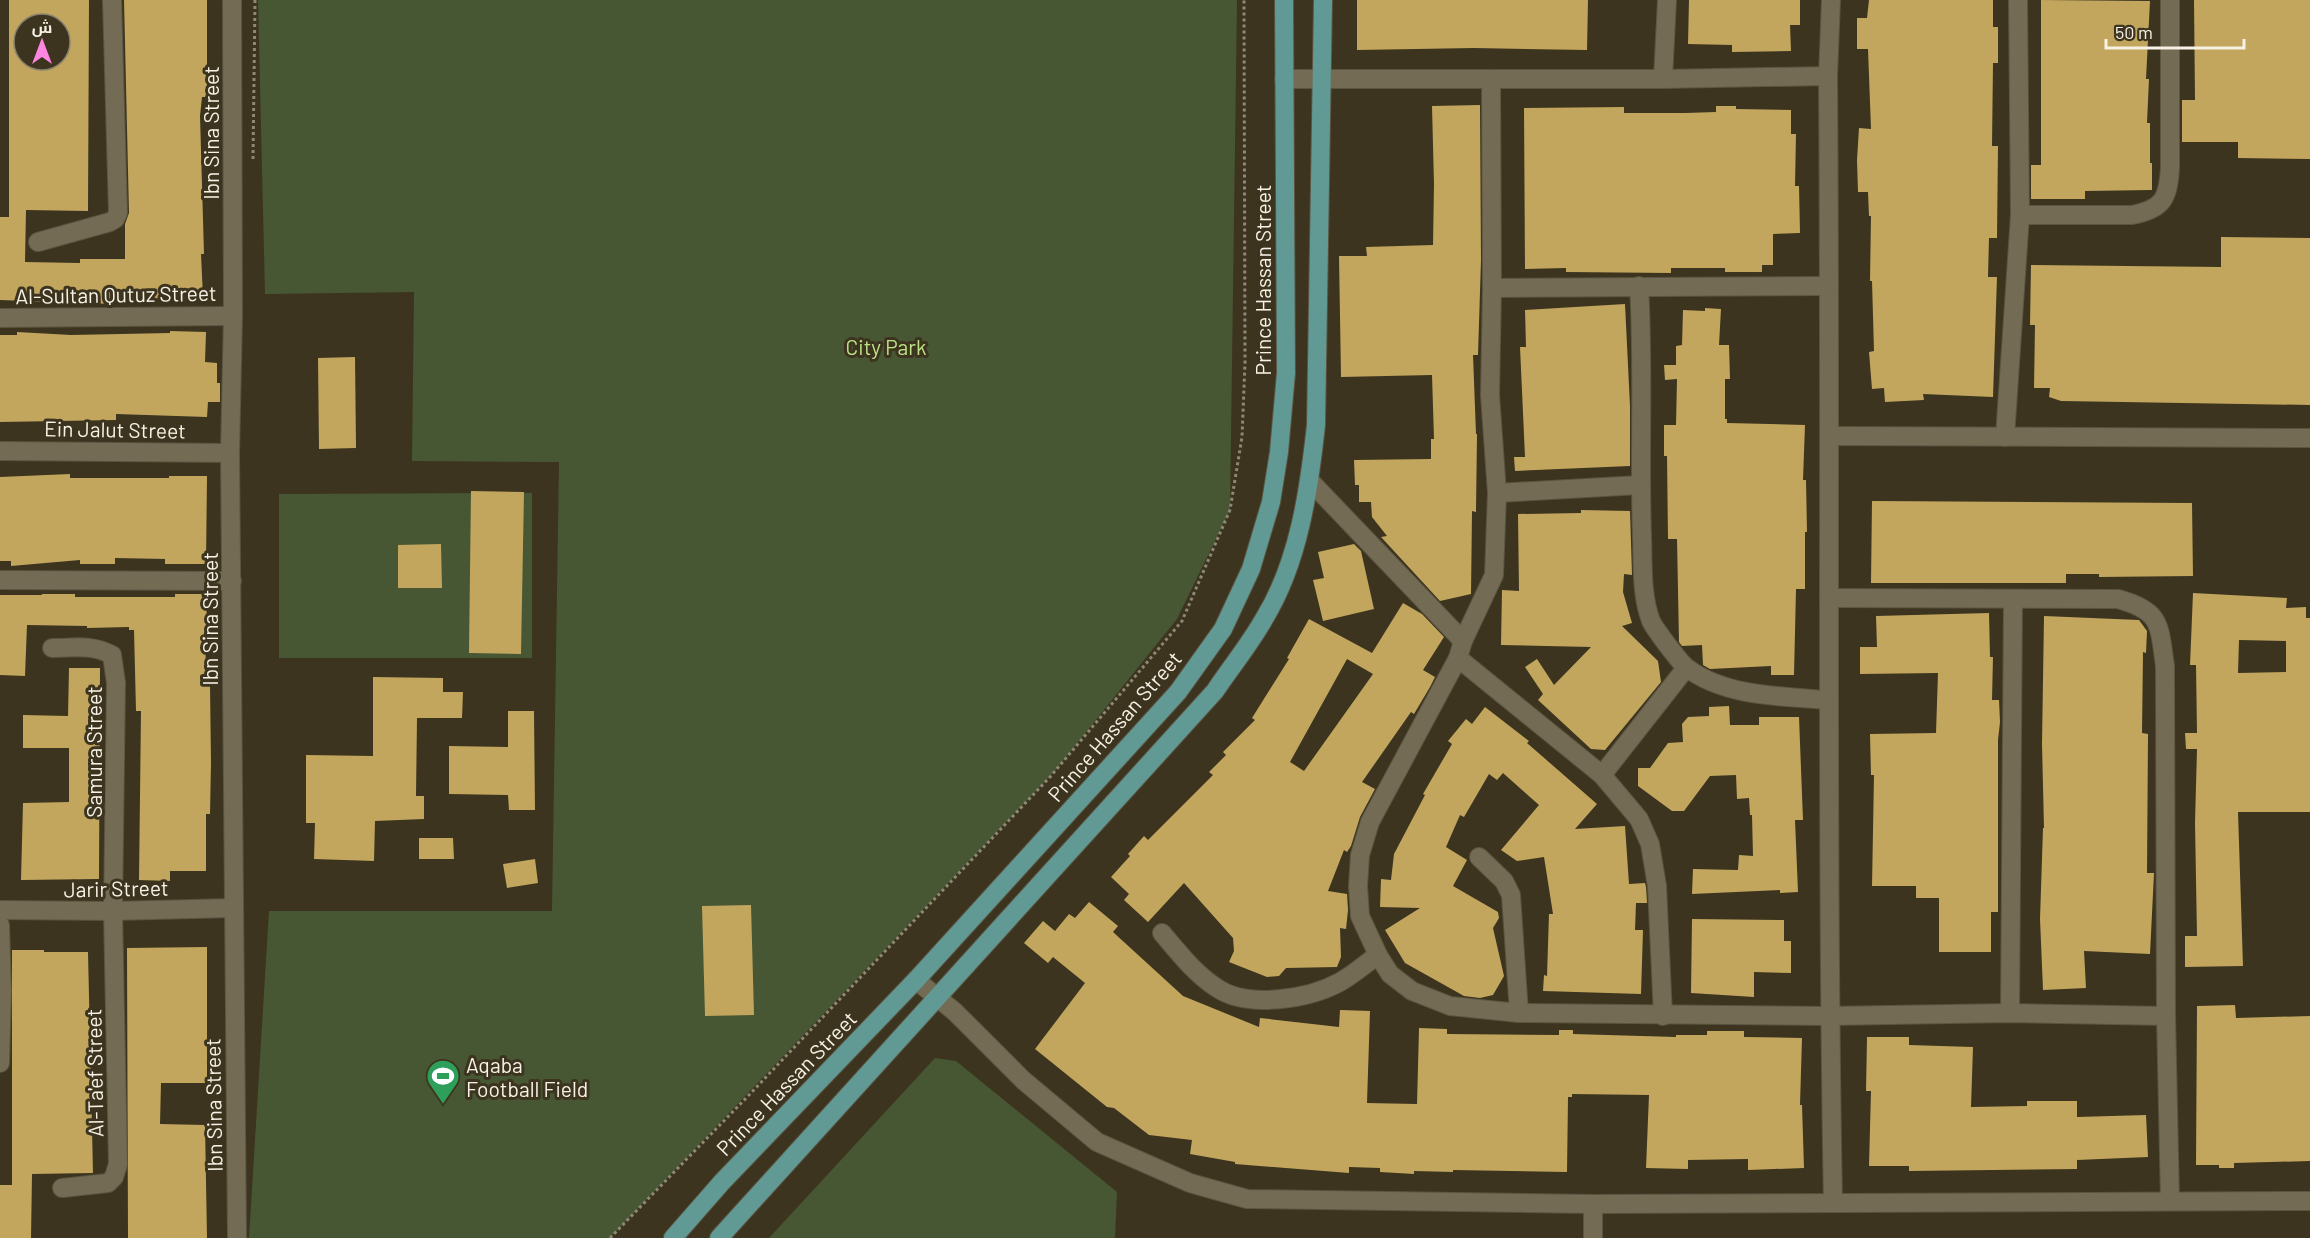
<svg xmlns="http://www.w3.org/2000/svg" width="2310" height="1238" font-family="Barlow,Cairo,sans-serif">
<style>
.green{fill:#475733}
.building{fill:#c2a65e;fill-rule:evenodd}
.lines{fill:none;stroke-linecap:round;stroke-linejoin:round}
.street-casing{stroke:#5a5441;stroke-width:20}
.primary-casing{stroke:#5a5441;stroke-width:20}
.path{stroke:#8f8877;stroke-width:3;stroke-dasharray:3 3;stroke-linecap:butt}
.street{stroke:#746b54;stroke-width:18}
.primary{stroke:#619a95;stroke-width:18}
.labels{text-anchor:middle;dominant-baseline:central;stroke-width:6;stroke-linejoin:round;paint-order:stroke}
.street-label{font-size:21px;fill:#f7f2e5;stroke:#3c341f}
.park-label{font-size:21px;fill:#bbe386;stroke:#3c341f}
.poi-label{font-size:21px;fill:#f7f2e5;stroke:#3c341f;text-anchor:start}
</style>
<rect width="100%" height="100%" fill="#3c341f"/>
<!-- green -->
<g class="green">
<path d="M258,0H1237L1230,510L1177,619L1054,772L610,1238H249L269,911H552L559,462L412,461L414,292L265,294Z"/>
<path d="M532,493V658H279V494Z"/>
<path d="M935,1058L956,1061L1117,1192L1115,1238H769Z"/>
</g>
<!-- building -->
<g class="building">
<path d="M9,0H89L88,211L26,210L25,262L80,263V259H125V224L129,213L124,0H207V97H202L200,116L204,254H201L203,297L114,300V304L0,300V217H9ZM24,24H60V60H24Z"/>
<path d="M1357,0H1588L1587,50L1474,48L1357,50Z"/>
<path d="M1689,0H1800V25H1790L1791,51L1732,52V45L1688,44Z"/>
<path d="M1869,0H1993V27H1998V63H1993L1992,146H1998L1997,238H1989L1988,277H1997L1993,397L1923,394L1924,400L1885,402L1884,388L1872,389L1869,352L1874,351L1872,281H1870L1871,216H1869L1868,192H1858L1857,160L1859,128L1871,129L1868,49H1857V18H1867Z"/>
<path d="M2041,0L2150,1L2146,79H2149L2147,123H2150V163H2152V190L2085,191V199H2031V165H2041Z"/>
<path d="M2194,0H2310V159L2238,158V142H2182V100H2195Z"/>
<path d="M1480,105L1481,260L1478,355H1473L1476,434H1477L1476,512L1472,511L1471,594L1440,601L1381,537L1387,536L1372,517L1371,502H1359V485H1355L1354,460L1431,459V439H1434L1432,375L1341,377L1339,256H1367L1366,247L1433,245L1434,184L1432,106Z"/>
<path d="M1716,106H1736V109L1791,110V134H1796L1795,186H1799L1800,233L1773,234V265H1762V272H1725V268H1671V273L1566,272V268L1525,269L1524,108L1624,107V113H1685L1716,112Z"/>
<path d="M2221,237L2310,238V405L2061,401L2049,397L2050,388H2034L2035,325H2030L2031,265L2221,267Z"/>
<path d="M1625,304L1630,406V466L1515,471L1514,457H1525L1520,347H1526L1525,310Z"/>
<path d="M1705,308L1721,309L1719,345H1729L1730,379H1725V419H1727V423L1805,425L1803,480H1806L1807,532H1805V589H1796L1794,675H1771V666L1710,669L1703,665L1702,645L1682,646L1679,642L1677,539H1668L1667,456H1664V425H1676L1677,379L1665,380L1664,365H1676V346L1682,345L1683,310L1705,311Z"/>
<path d="M170,331L206,332L205,362L217,363V383H220V402H208L207,417L116,414V420L0,422V335H17V332L71,335L170,333Z"/>
<path d="M355,357L356,448L319,449L318,358Z"/>
<path d="M70,474V478H169V476H207L206,564H165V559L115,558V564H80V560L11,566V561H0V477Z"/>
<path d="M471,491L524,492L521,654L469,653Z"/>
<path d="M1872,501L2192,503L2193,576L2099,577V574H2066V583H1871Z"/>
<path d="M1581,510L1630,511L1632,575L1624,574L1623,592L1632,623L1622,626L1658,661L1661,682L1605,750L1591,749L1538,700L1543,694L1525,667L1537,659L1554,685L1591,647L1501,645L1502,590L1519,591L1518,514L1581,513Z"/>
<path d="M441,544L442,588H398V545Z"/>
<path d="M1354,544L1361,551L1374,609L1323,621L1313,580L1324,578L1318,552Z"/>
<path d="M2193,593L2287,598L2286,608L2306,607V618H2310V812H2238L2243,966L2185,967V936H2197L2195,823L2197,749H2186L2185,733H2197L2196,665H2190ZM2239,640L2286,641V672L2238,673Z"/>
<path d="M42,594H75V597H175V594H207L205,686H210L211,763L210,814H206V871H170V881L139,880L141,711H136L134,630H129V627L87,628V626L27,625L25,676L0,675V595H42Z"/>
<path d="M1403,603L1422,614L1444,637L1423,670L1435,677L1430,687L1414,714L1411,712L1362,782L1375,789L1360,817L1351,846L1347,852L1344,850L1328,891L1347,894L1348,910L1346,929L1340,928L1341,957L1337,967L1286,968L1279,976L1267,977L1229,962L1234,951L1233,938L1184,883L1148,922L1124,900L1129,894L1111,877L1130,856L1128,854L1144,836L1148,840L1213,775L1209,772L1226,755L1223,752L1255,720L1252,718L1289,659L1287,658L1309,619L1372,653ZM1347,659L1373,674L1304,771L1290,762Z"/>
<path d="M1989,613L1990,657H1993L1992,700H1999L2000,722L1998,740V912H1991V952H1939V898H1916V886H1872L1874,775H1871L1870,734L1936,733L1938,673L1860,674V647H1877L1876,616Z"/>
<path d="M2044,616L2139,620L2147,631L2146,653L2143,652L2142,733L2148,734L2147,873H2154L2150,954L2084,951L2086,988L2043,990L2040,919L2043,828H2044L2042,744Z"/>
<path d="M69,668H100L99,879L21,880L23,803L69,802V748H23V715L68,716Z"/>
<path d="M373,677L443,678V692H463L462,718H417L416,796H424V819L375,821L374,861L314,859L315,823H306V755L373,756Z"/>
<path d="M1729,706L1730,725H1759V717H1799L1803,820H1795L1798,892L1780,893V890L1692,894L1693,869L1738,870L1739,855L1753,856L1752,815H1750L1749,798L1737,799L1736,775L1710,776L1684,811H1672L1638,786V768H1650L1668,743L1683,742L1682,724L1688,717L1709,716V707Z"/>
<path d="M1485,707L1529,741L1527,743L1597,804L1575,829L1625,826L1629,884L1645,883L1646,887L1647,903H1636L1635,930H1643L1641,994L1543,991L1544,975L1547,976L1549,914H1553L1544,857L1517,861L1501,850L1539,805L1503,773L1497,780L1489,774L1464,817L1460,815L1446,847L1467,860L1453,886L1498,912L1499,918L1493,928L1504,976L1493,995L1480,998L1464,996L1405,963L1385,930L1420,908L1380,907L1381,879L1391,880L1394,854L1425,795L1423,794L1452,744L1448,741L1466,719L1472,724Z"/>
<path d="M508,711H534L535,810H509L508,795L449,794V746L508,747Z"/>
<path d="M419,838H453L454,859H419Z"/>
<path d="M535,859L538,883L507,888L503,864Z"/>
<path d="M1089,902L1118,926L1113,932L1183,996L1259,1027L1260,1018L1339,1027L1340,1010L1370,1011L1367,1103L1417,1104L1419,1028L1447,1029V1034L1559,1035V1030H1573V1034L1676,1037V1035H1707V1031H1744V1037L1802,1038L1800,1105H1802L1804,1168L1748,1170V1159L1688,1160V1169L1646,1168L1649,1095L1572,1094V1097H1568L1567,1172L1453,1170V1172L1414,1171V1174L1380,1172V1168L1349,1167V1173L1235,1164V1162L1190,1154L1192,1140L1149,1135L1114,1108L1107,1107L1035,1049L1085,983L1053,957L1048,963L1024,943L1043,921L1055,931L1069,914L1075,918Z"/>
<path d="M751,905L754,1015L705,1016L702,906Z"/>
<path d="M1692,919L1784,920V941H1791V973L1754,972V997L1691,993Z"/>
<path d="M207,947V1083H161L160,1124L205,1125L207,1238H128L127,948Z"/>
<path d="M12,950H44V952H88L93,1173L32,1174L31,1238H0V1185H12Z"/>
<path d="M2235,1005L2236,1018L2310,1016V1161L2234,1163V1168H2219V1165H2196L2197,1006Z"/>
<path d="M1867,1037H1909V1045L1973,1047L1971,1107L2027,1106V1101H2077V1117L2146,1115L2148,1157L2077,1160V1169L1909,1171V1166H1869L1871,1091H1866Z"/>
</g>
<g class="lines">
<!-- street casing -->
<g class="street-casing">
<g id="street">
<path d="M232,0L233,316L230,453L237,1238"/>
<path d="M1831,0L1828,76C1831,452 1826,827 1833,1203"/>
<path d="M1284,79H1663L1828,76"/>
<path d="M1491,79L1492,288L1490,395L1497,493L1494,575L1463,641L1458,658L1370,822L1360,855L1358,886L1360,916L1378,955L1390,974L1412,991L1450,1006L1519,1013L1829,1016L2010,1013L2166,1016"/>
<path d="M1663,79L1667,0"/>
<path d="M2020,215H2132C2163,209 2168,199 2170,168V0"/>
<path d="M38,242L110,222L115,219L118,213L112,0"/>
<path d="M1639,286C1644,369 1639,452 1642,536C1643,564 1641,595 1651,621C1654,628 1681,664 1687,668C1726,697 1781,696 1827,700"/>
<path d="M1492,288L1829,286"/>
<path d="M0,318L233,316"/>
<path d="M1830,436L2310,438"/>
<path d="M2005,437L2020,215L2018,0"/>
<path d="M0,451L230,453"/>
<path d="M1310,481L1463,641"/>
<path d="M1497,493L1640,485"/>
<path d="M0,580L232,581"/>
<path d="M1830,598L2118,599C2162,611 2159,625 2165,666L2166,1016L2170,1201"/>
<path d="M52,648C75,648 92,644 112,655L116,683L113,911L118,1164L114,1177L108,1183L62,1188"/>
<path d="M1458,658L1602,775L1639,819L1650,844L1657,886L1663,1016"/>
<path d="M1602,775L1686,668"/>
<path d="M1479,857L1504,881L1511,895L1519,1013"/>
<path d="M0,910L113,911L233,908"/>
<path d="M0,925L2,991L0,1063"/>
<path d="M1162,933C1179,953 1195,974 1217,988C1248,1009 1309,999 1340,982C1353,975 1365,964 1378,955"/>
<path d="M916,980L955,1012L1023,1080L1097,1142L1190,1183L1247,1199L1593,1204L2310,1201"/>
<path d="M2010,1013L2013,599"/>
<path d="M1593,1238V1204"/>
</g>
</g>
<!-- primary casing -->
<g class="primary-casing">
<g id="primary">
<path d="M673,1238L722,1182L916,980L1178,692L1223,629L1251,569L1271,502L1279,452L1286,373L1284,0"/>
<path d="M719,1238L1215,691C1231,667 1250,644 1264,619C1299,562 1309,490 1316,425L1323,0"/>
</g>
</g>
<!-- path -->
<g class="path">
<path d="M253,159L255,0"/>
<path d="M610,1238L750,1094L1050,777L1182,621L1230,510L1242,437L1245,363L1244,0"/>
</g>
<!-- street -->
<use href="#street" class="street"/>
<!-- primary -->
<use href="#primary" class="primary"/>
</g>
<!-- icons -->
<defs>
<g id="stadium-pin" transform="scale(1.725)"><path d="M0 17L-7.5 6A9.5 9.5 0 1 1 7.5 6Z" fill="#2e9e5b" stroke="#3c341f"/><path d="M0-5a6.5 5 0 1 0 0 10a6.5 5 0 1 0 0-10ZM-3.5-1.8h7v3.6h-7Z" fill="#fff"/></g>
</defs>
<g fill-rule="evenodd">
<use href="#stadium-pin" x="443" y="1076"/>
</g>
<g class="labels">
<!-- street labels -->
<g class="street-label">
<text transform="translate(210 133) rotate(-90)">Ibn Sina Street</text>
<text transform="translate(1262 280) rotate(-90)">Prince Hassan Street</text>
<text transform="translate(116 294) rotate(-1)">Al-Sultan Qutuz Street</text>
<text transform="translate(115 429) rotate(1)">Ein Jalut Street</text>
<text transform="translate(209 619) rotate(-90)">Ibn Sina Street</text>
<text transform="translate(1114 726) rotate(-49)">Prince Hassan Street</text>
<text transform="translate(93 752) rotate(-90)">Samura Street</text>
<text transform="translate(116 888) rotate(-1)">Jarir Street</text>
<text transform="translate(94 1073) rotate(-91)">Al-Ta'ef Street</text>
<text transform="translate(786 1083) rotate(-46)">Prince Hassan Street</text>
<text transform="translate(213 1105) rotate(-91)">Ibn Sina Street</text>
</g>
<!-- park labels -->
<g class="park-label">
<text x="886" y="346">City Park</text>
</g>
<!-- poi labels -->
<g class="poi-label">
<text x="466" y="1064">Aqaba<tspan x="466" dy="24">Football Field</tspan></text>
</g>
</g>
<!-- north arrow -->
<g transform="translate(42 42)"><circle r="28" fill="#3c341f" stroke="#87806e" stroke-width="1.5"/>
<path d="M0-4.5L10 22L0 15L-10 22Z" fill="#fe86e0"/>
<text y="-9" font-size="16" font-weight="bold" text-anchor="middle" fill="#f7f2e5">ش</text>
</g>
<!-- scale -->
<path d="M2106 39v9h138v-9" fill="none" stroke="#f7f2e5" stroke-width="3"/>
<text x="2115" y="39" font-size="18" fill="#f7f2e5" stroke="#3c341f" stroke-width="4.5" paint-order="stroke">50 m</text>
</svg>
